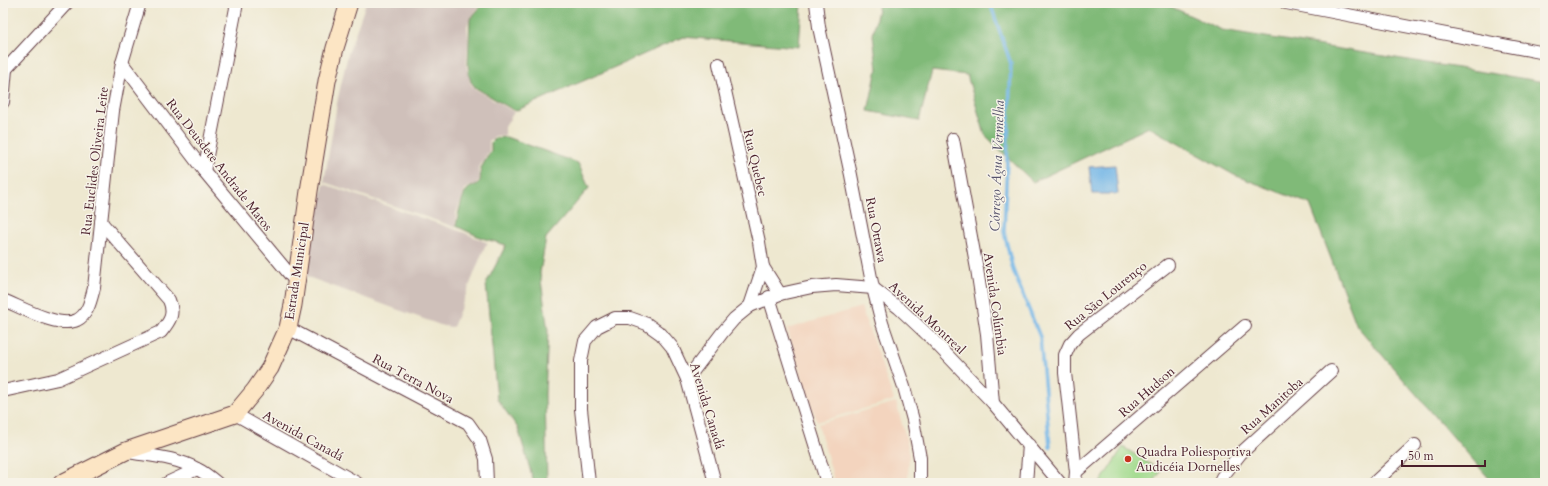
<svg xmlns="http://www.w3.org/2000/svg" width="1548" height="486" font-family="Cardo,serif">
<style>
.built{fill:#f3d4be}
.industrial{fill:#cfc0ba}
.green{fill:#a0da8c;stroke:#757c5c}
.forest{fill:#80ba78;stroke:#656c52}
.water{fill:#71b5e7;stroke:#5e6a89}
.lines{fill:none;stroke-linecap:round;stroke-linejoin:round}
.stream{stroke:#71b5e7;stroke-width:3.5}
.street-casing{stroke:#633d44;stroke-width:14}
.secondary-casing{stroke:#633d44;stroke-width:19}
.street{stroke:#fff;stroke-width:12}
.secondary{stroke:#fce5c4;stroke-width:17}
.poi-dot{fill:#c8321e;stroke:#f7f3e8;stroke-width:1.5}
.labels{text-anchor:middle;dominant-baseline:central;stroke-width:3;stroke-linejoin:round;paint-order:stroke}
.street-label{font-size:13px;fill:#4a1f2b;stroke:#f7f3e8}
.poi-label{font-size:13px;fill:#4a1f2b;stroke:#f7f3e8;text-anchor:start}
.water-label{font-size:14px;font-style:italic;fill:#58546d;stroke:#f7f3e8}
</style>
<rect width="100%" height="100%" fill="#f7f3e8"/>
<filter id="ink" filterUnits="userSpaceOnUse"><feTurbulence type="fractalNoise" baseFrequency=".025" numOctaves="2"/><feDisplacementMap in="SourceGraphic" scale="8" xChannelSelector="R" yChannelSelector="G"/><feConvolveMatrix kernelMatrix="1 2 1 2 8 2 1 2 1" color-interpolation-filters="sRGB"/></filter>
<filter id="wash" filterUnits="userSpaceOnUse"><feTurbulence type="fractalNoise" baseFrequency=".012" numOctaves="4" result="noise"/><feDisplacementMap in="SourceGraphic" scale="16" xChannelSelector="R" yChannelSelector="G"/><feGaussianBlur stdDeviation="0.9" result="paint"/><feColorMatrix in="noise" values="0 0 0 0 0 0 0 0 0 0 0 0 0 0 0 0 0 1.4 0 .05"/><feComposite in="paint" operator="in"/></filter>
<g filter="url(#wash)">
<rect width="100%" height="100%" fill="#eee8d0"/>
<!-- built -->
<g class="built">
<path d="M861,307L894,400L817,422L787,329Z"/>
<path d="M896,402L909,450L908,483H835L818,424Z"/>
</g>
<!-- industrial -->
<g class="industrial">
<path d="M366,3H482L470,18L467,26L468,40L466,65L470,83L475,89L514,112L505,127V135L495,136L489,141V151L479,168V180L475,185L470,186L465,189L456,213L455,227L324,182L338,98L348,54Z"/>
<path d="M324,184L465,233L488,243L485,246L453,327L443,326L305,276Z"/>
</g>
<!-- green -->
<path class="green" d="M1123,447L1161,471L1153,483H1100Z"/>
<!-- forest -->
<g class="forest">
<path d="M484,3H802L799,47L683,37L515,111L476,88L471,82L469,75L468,64L470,19Z"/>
<path d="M879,3H1163L1222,30L1545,82V483H1493L1357,326L1310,204L1234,175L1149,127L1033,182L985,135L967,75L932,71L919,121L868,111L877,69L873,35Z"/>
<path d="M506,137L578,163L589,188L546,238L540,273L548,331L545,394L547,483H534L518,428L497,399L486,284L506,245L482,238L456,226C458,216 461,197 467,190C470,186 475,187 480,181L481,168L491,151V142L495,138Z"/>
</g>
<!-- water -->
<path class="water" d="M1115,165L1118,194H1092L1089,167Z"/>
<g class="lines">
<!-- stream -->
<path class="stream" d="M990,3L1011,64L1004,232L1013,270L1040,337L1050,447"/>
</g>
</g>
<g filter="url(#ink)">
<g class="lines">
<!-- street casing -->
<g class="street-casing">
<g id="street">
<path d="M816,3L819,27L851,175L873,288L882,323L904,387L913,420L920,458V483"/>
<path d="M1286,3L1545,53"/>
<path d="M122,63L204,171L296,282"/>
<path d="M719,64L759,242L763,267L750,306"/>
<path d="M6,69L67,3"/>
<path d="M3,102L6,69"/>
<path d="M953,139L977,269L987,334L993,403"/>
<path d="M204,171L237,3"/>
<path d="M763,267L780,294"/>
<path d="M769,297L827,483"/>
<path d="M3,300C21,307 59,329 77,320C88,315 91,299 94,288L113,111L122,63L140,3"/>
<path d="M288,328L468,423L480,440L486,459L487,483"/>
<path d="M687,379L722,333L734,319L750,306L780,294L812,287L836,285L873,288L899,308L930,337L993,403L1060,483"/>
<path d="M3,391L58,379L161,332C170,321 175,314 169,300L101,222"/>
<path d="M235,414L357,483"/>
<path d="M128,452C151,456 175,457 197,469C204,472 211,478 217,483"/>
<path d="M1076,472L1065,373V355L1070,344L1079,334L1168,265"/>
<path d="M167,483L197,469"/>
<path d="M589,483L581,409V361L585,341L597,327L615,318H630L647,324L661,334L672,347L687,379L715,483"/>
<path d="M1026,483L1029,445"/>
<path d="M1075,483L1076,472L1245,326"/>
<path d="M1220,483L1222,477L1241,453L1331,371"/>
<path d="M1374,483L1415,445"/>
</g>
</g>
<!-- secondary casing -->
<g class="secondary-casing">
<path id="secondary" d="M62,483L126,451L235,414L255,390L270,368L288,328L293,305L309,191L327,81L335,48L349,3"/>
</g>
<!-- street -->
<use href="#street" class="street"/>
<!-- secondary -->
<use href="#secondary" class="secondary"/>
</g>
</g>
<!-- markers -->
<circle class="poi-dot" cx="1128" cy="459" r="4"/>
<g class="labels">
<!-- street labels -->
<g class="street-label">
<text transform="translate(95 161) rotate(-83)">Rua Euclides Oliveira Leite</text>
<text transform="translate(755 163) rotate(77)">Rua Quebec</text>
<text transform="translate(219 165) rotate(52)">Rua Deusdete Andrade Matos</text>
<text transform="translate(876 230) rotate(79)">Rua Ottawa</text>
<text transform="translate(297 271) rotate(-81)">Estrada Municipal</text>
<text transform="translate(1106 296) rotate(-39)">Rua São Lourenço</text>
<text transform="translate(995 304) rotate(82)">Avenida Colúmbia</text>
<text transform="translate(927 318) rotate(43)">Avenida Montreal</text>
<text transform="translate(413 379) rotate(28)">Rua Terra Nova</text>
<text transform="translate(1147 392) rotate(-41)">Rua Hudson</text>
<text transform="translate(707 406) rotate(73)">Avenida Canadá</text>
<text transform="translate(1272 406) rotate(-42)">Rua Manitoba</text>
<text transform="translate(303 436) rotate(29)">Avenida Canadá</text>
</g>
<!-- poi labels -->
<g class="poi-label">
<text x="1136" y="452">Quadra Poliesportiva<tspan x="1136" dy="15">Audicéia Dornelles</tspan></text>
</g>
<!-- water labels -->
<g class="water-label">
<text transform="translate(997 166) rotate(-88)">Córrego Água Vermelha</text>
</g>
</g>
<!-- margin -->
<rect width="1548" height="486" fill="none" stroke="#f7f3e8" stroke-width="16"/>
<!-- scale -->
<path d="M1402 460v6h83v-6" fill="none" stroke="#4a1f2b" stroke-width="2"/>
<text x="1408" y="460" font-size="12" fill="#4a1f2b" stroke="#f7f3e8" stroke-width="3" paint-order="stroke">50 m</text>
</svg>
